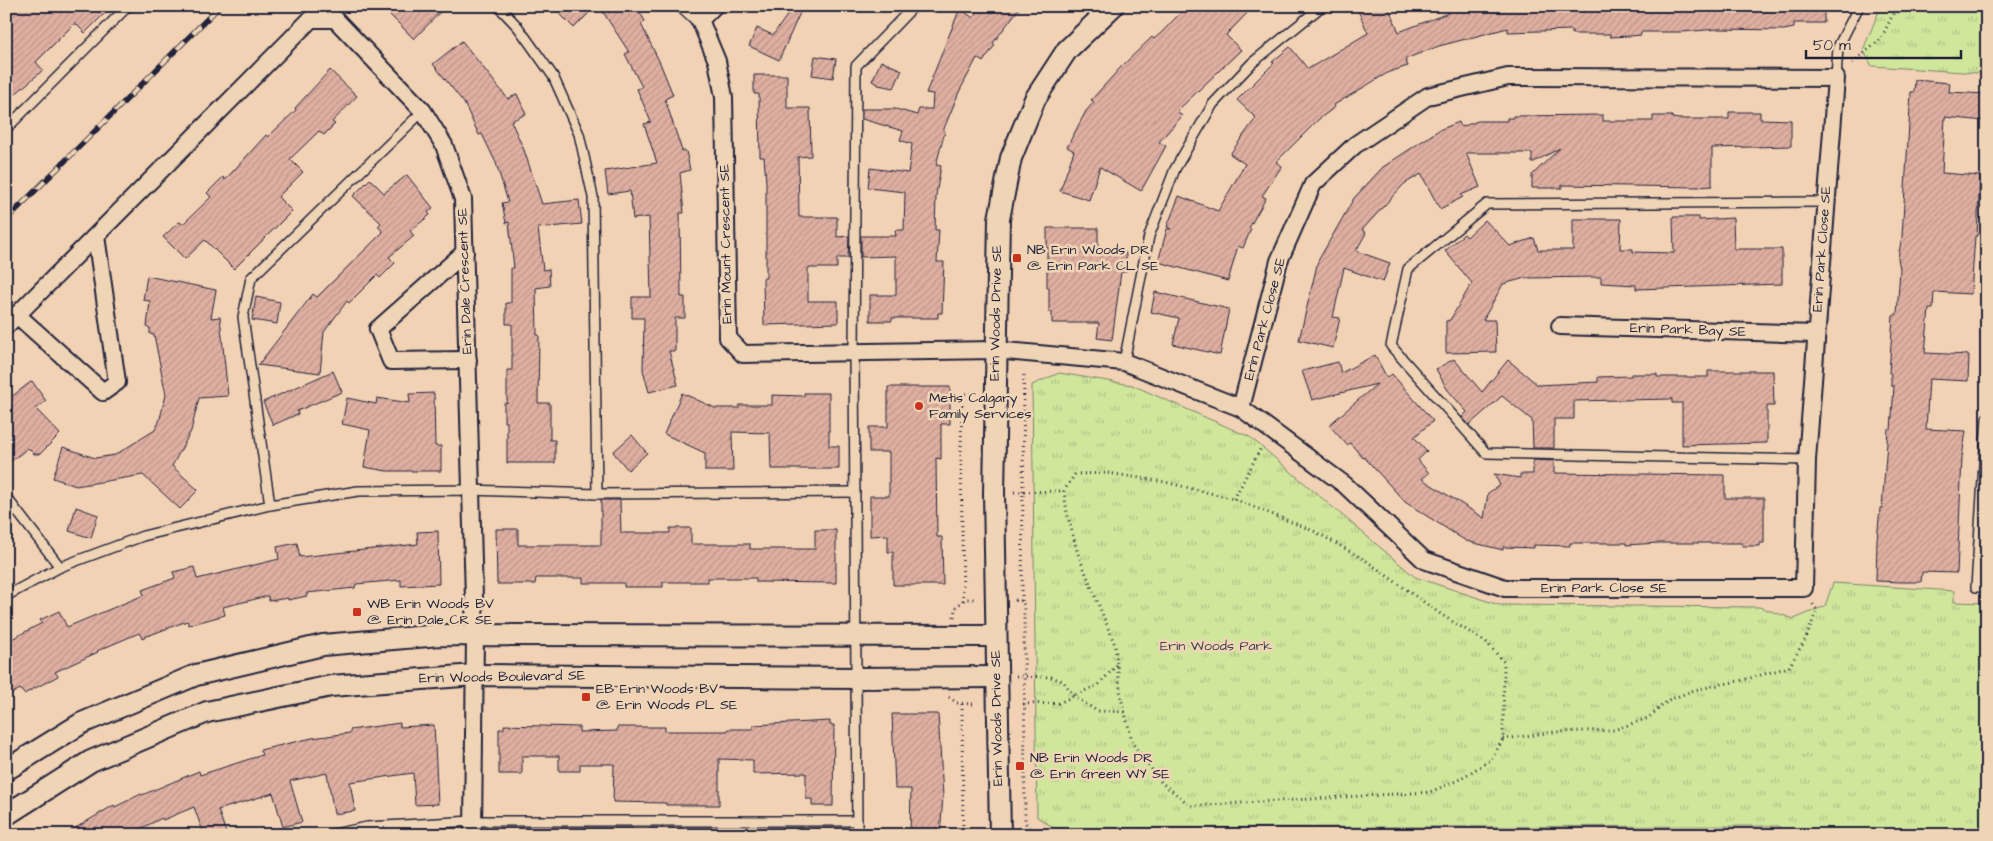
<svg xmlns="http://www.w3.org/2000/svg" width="1993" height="841" font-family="'Architects Daughter',sans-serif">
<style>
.park{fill:url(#park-tufts);stroke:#78846b}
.building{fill:url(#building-hatch);stroke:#22223b}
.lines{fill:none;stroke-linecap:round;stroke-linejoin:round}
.service-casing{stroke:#22223b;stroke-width:12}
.minor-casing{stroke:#22223b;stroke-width:20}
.tertiary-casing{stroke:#22223b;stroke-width:24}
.path{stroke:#22223b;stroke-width:3;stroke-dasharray:1 4;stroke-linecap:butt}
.service{stroke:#efd5b6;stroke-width:9}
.minor{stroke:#efd5b6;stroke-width:16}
.tertiary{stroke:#efd5b6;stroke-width:20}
.rail-casing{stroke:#22223b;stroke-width:5.5}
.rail{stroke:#efd5b6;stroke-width:4;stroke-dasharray:11;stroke-linecap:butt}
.poi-dot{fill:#c8321e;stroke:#efd5b6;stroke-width:2}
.labels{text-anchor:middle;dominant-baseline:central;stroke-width:5;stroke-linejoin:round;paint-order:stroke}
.street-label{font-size:14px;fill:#22223b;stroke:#efd5b6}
.poi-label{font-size:14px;fill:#22223b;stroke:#efd5b6;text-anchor:start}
.park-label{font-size:14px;fill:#3c3f49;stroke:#efd5b6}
</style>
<defs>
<pattern id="park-tufts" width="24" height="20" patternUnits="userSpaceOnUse" patternTransform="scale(1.25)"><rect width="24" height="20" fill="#cfe69b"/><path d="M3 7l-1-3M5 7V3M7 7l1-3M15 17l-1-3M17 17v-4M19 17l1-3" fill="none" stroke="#b1c586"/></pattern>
<pattern id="building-hatch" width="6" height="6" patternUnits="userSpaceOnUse" patternTransform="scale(1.25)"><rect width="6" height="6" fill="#dfafa1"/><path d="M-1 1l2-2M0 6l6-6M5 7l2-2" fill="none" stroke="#bf968c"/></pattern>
</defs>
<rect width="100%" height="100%" fill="#f2d2b5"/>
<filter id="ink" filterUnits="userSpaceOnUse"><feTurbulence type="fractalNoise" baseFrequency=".02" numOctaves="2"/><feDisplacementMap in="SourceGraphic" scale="10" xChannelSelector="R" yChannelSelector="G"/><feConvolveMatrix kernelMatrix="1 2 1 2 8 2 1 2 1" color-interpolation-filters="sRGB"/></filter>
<g filter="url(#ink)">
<!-- park -->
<g class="park">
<path d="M1881,6H1987V64L1978,73L1872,66L1863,50Z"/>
<path d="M1059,373L1132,385L1250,437L1415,577L1499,605L1759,607L1794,619L1825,606L1833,583L1954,591V602L1987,603V835H1783L1779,826L1054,828L1037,817L1032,385Z"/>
</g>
<!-- building -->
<g class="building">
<path d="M6,6H112L85,33L75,23L36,62L43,70L6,102Z"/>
<path d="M381,6H446L414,39Z"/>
<path d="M552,6H596L574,28Z"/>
<path d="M599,6H636L645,21L641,24L660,63L673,95L665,99L682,151H686L690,170L680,173L684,213H680L681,297H685V318H675V351H669L678,385L649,392L643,370L644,318H632V297H651L649,217L633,219L630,191L608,194L605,171L657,163L644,124L651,122L637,89L642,87L625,54L629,52Z"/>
<path d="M794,6H803L779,60L749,46L757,28L773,35Z"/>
<path d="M982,6H1021L993,43L995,45L983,62L977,58L959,92L943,131H945L936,165L941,166L936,195L935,230H939L937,262H944L942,313H938V318H892V321H870V295H896V256L861,257V236H896L895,230H904L905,192L868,188L870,168L908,173L912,144L900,140L903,131L862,119V109H896L917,115L919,109H932L933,94L926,93L960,8L973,18Z"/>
<path d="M1187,6H1254L1226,35L1241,50L1177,111L1182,116L1159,142L1166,146L1141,191L1100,167L1089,200L1060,191L1074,151L1067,147L1086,111L1094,102L1091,100L1122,66L1152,37L1154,39L1162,32Z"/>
<path d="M1356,6H1388L1399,32L1448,13L1446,6H1824V23H1794V28L1784,30L1718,29L1682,32H1641V35L1630,36L1610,37V34H1572V30L1508,32V28L1439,46L1405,59L1408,66L1389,72L1334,105L1335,107L1319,119L1276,162L1282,166L1262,196L1266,198L1249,228L1251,229L1243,248L1238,246L1228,281L1158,262L1167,229H1171L1167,227L1179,196L1218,211L1245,164L1230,154L1256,118L1237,100L1274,63L1272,62L1290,47L1308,69L1368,33Z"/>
<path d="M462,41L508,99L517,94L526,114L511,121L524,150L542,204L579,200L582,224L538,228L543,270L549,269L550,286L536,288L537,335H539L538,403H550V440H555V463H507V422H504V403H507V370H512V324H506V303H511V268H514L509,222L506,223L502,203L508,202L496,163L482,134L479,135L464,103L433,64Z"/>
<path d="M815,56L836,59L833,78L812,75Z"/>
<path d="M881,61L902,70L894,88L878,85V84L872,81Z"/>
<path d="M330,70L357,96L332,122L335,124L324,135L319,131L290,159L303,172L278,197L292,211L234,269L205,240L185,259L163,237L179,222L183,224L211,197L207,193L223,177L225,180L266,135L268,137L296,110L295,108Z"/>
<path d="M754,75H787V108H810L811,156L798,157L799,217H837V237L849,236L848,258H837V268H808V301H838V323L764,325L763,278H766V182L764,157H760L759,94H754Z"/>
<path d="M1915,80L1950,83L1949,92L1987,94L1985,121L1945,117L1942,173L1980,176L1977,236H1975L1971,294L1934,292L1933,309H1929L1925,353L1969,355L1968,381L1929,379L1926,429L1966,431L1962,457L1957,573L1922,572L1921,582H1901L1876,581L1877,540L1880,508H1882L1888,429L1891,430L1894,386H1891V374L1889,373L1893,316L1897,314L1900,269L1898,258L1902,236L1911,92H1914Z"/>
<path d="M1729,112H1760V119L1791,120V146L1712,148V186L1698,187L1562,185V188H1532V175L1560,148L1532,163V153H1466L1480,187L1461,195L1463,197L1440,209L1421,174L1404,184L1362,230L1366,233L1356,251L1390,263L1383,282L1344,268L1333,317L1340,318L1333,348L1299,340L1318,261L1354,198L1383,167L1439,130L1459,122L1461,127L1478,121H1507V118H1513V116L1603,115V121H1653V116H1672V118L1679,119H1729Z"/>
<path d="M407,175L433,208L428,212L430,215L410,231L414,236L389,257L395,263L380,278L377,275L349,303L347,301L324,332L320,373L258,365L313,294L317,297L383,232L378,226L381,223L353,196L370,179L384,193Z"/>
<path d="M1673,217H1699V220L1733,218L1734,249H1782V284L1636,289V285L1601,283V277L1525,278L1503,284L1483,320H1495L1496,352L1446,353V321L1450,320L1472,283L1445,251L1464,234L1467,237L1485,220L1510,246L1534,238L1538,250H1573V219H1621L1620,249H1633V252L1674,253Z"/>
<path d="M1047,228H1098V253H1126V272H1121L1112,340L1097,338L1099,323H1052V312H1049V288H1047Z"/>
<path d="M147,276L216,290L211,318L220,317L228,396L199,398L191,431L172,466L198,490L180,509L143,475L76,486L53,478L63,447L95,458L115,455L155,430L159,422L166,395L154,335L150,334V328L147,327L150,301L143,300Z"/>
<path d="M1155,292L1229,309L1220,355L1173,344L1179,318L1151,312Z"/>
<path d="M256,297L280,302L277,324L252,320Z"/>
<path d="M1375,355L1387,378L1392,374L1433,421L1414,437L1427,451L1418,460L1429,473L1422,479L1484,518L1488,493L1500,485L1494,474L1520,478V474H1533V460L1554,461V473L1725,475V498H1764V543H1760V546H1742V543H1658L1626,545V543H1570V546L1534,545V548L1503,547V550L1466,541L1405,502L1364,457L1363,458L1350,443L1347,445L1329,425L1377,384L1312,400L1302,371L1338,362L1341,373Z"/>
<path d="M1454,359L1482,392L1508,360L1538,385L1598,382V377L1631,376V374H1657V377H1708V371H1773L1774,406H1767V443L1682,445V403H1672V399L1574,401V419H1554V448H1533L1532,420L1502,396L1469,425L1462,417L1467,412L1447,389L1436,369Z"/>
<path d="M333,371L342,392L297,411L298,414L273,425L263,402Z"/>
<path d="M32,381L46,401L36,409L60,434L40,454H34L28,448L6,465V401Z"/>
<path d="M888,387H950V424H941V459L936,458L937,537H942L943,585H893V552H888V535L870,536V496H889V452H869V427H888Z"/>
<path d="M434,393L435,446H441V471H387L364,467L370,430L342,424L347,398L376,404L377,398L410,403L409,394Z"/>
<path d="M682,393L715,408H739V405H772V395L804,396V393H829V446H839V469H771L770,433L732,432L733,471H705V453L664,434Z"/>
<path d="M632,435L647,453L628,470L613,452Z"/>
<path d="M601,500H620L621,533H670V528H691V544H750V549H815V530H836V583L756,582V578H708V582H663V587H624V583H583V578H536L535,584H497L496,529H518V545H601Z"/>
<path d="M76,507L98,515L91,538L69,531Z"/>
<path d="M438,531L439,584L401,586V580L356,584L355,588L307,593V596L288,600V598L269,601L268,596L223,607L225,615L189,625L187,621L142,638L139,633L97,651L98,652L55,672L58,676L24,694L20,689L6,697V642L42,623L40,620L59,611L67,627L144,595L142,590L175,578L173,572L194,567L197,579L279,559L277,547L297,543L300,557L418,544L417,532Z"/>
<path d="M892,714H938L943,796L940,835H910L911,789H895Z"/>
<path d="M830,721V725H834L833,806H812V799H806V773L753,774V760L719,759V805H666V803L613,802L614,764H580V771H559V756H522V774H499V729H504V725L579,727V732L617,731V727H665V731H728V729H753V725Z"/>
<path d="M400,723V727L434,725L438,804L415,805L413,773L350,782L355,811L334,814L327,773L290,781L302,822L283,827L273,793L218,810L227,835H204L194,807L163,820L162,818L128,835H64L114,805L115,807L141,794L142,795L199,771L200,775L262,755L260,750L312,738L350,733V730Z"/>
</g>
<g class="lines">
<!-- service casing -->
<g class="service-casing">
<g id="service">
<path d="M498,6L518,27L553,76L579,134L593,197L597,494"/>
<path d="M1836,78L1838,47L1859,6"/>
<path d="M6,129L128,6"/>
<path d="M1124,362L1149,236L1175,169L1213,104L1252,63L1322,6"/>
<path d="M1987,418L1976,587H1987"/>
<path d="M1807,460L1486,453L1391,346L1408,269L1487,204L1825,202"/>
<path d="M6,497L60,567"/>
<path d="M270,505L243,317L251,278L423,111"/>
<path d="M6,596L60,567L143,536L270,505L358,491L469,490L597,494L855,492"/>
<path d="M329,835L367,827L473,821H857"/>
<path d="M857,835L854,354L856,66L914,6"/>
</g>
</g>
<!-- minor casing -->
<g class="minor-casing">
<g id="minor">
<path d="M685,6L700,20L717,61L724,97L728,338L743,354L995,350L1124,362L1241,408L1279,261L1313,184L1355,145L1428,96L1508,77L1836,78L1807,460L1804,588H1505L1424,560L1345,485L1241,408"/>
<path d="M700,20L714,6"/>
<path d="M465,252L378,329L391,361L468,360"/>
<path d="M17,315L103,392L117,382L96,236"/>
<path d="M6,326L311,19H335L423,111L444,145L463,199L475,635L473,835"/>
<path d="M1560,326L1815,334"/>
</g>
</g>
<!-- tertiary casing -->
<g class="tertiary-casing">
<g id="tertiary">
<path d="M6,770L82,723L196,675L323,645L440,635L995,636"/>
<path d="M6,815L91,761L207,712L331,686L475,675L856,678L996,677"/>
<path d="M1000,835L994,493L999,219L1011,158L1035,99L1067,50L1113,6"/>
</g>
</g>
<!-- path -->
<g class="path">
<path d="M1852,63L1881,39L1897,6"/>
<path d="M1108,473L1165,482L1234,499L1316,532L1365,560L1442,615L1486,642L1504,662L1503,739L1491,760L1458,780L1430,792L1191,806L1162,783L1133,744L1121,698L1115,645L1078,554L1067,513L1064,491L1075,474Z"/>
<path d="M1014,492L1064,491"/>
<path d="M1234,499L1262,446"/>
<path d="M1015,600L1022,601L1024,605L1025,822L1028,827L1040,832"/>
<path d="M963,601L961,454L962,394H973"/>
<path d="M1022,601L1024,371"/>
<path d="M954,617L955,608L965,599H974"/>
<path d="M1016,676L1051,677L1063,681L1074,696L1097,711L1125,712"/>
<path d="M949,697L957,703L973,704"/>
<path d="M962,704L963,835"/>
<path d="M1023,704L1059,703L1099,684L1117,665"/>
<path d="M1503,739L1554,732L1614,730L1648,718L1669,700L1694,690L1743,680L1789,667L1806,638L1817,610L1812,603"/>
</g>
<!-- service -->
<use href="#service" class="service"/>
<!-- minor -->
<use href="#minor" class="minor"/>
<!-- tertiary -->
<use href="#tertiary" class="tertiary"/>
<!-- rail casing -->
<g class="rail-casing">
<path id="rail" d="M6,220L220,6"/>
</g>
<!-- rail -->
<use href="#rail" class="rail"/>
</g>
</g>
<!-- markers -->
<g class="poi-dot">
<rect x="1012" y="253" width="10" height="10" rx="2.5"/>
<circle cx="919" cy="406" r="5"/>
<rect x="352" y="607" width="10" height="10" rx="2.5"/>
<rect x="581" y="692" width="10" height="10" rx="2.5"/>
<rect x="1015" y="761" width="10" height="10" rx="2.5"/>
</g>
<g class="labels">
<!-- street labels -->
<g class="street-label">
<text transform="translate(726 244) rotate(-91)">Erin Mount Crescent SE</text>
<text transform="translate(1822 249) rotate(-86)">Erin Park Close SE</text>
<text transform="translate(465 281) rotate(-92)">Erin Dale Crescent SE</text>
<text transform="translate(996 313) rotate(-89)">Erin Woods Drive SE</text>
<text transform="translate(1265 319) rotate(-75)">Erin Park Close SE</text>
<text transform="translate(1688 330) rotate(2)">Erin Park Bay SE</text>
<text x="1604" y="588">Erin Park Close SE</text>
<text transform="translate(502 677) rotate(-1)">Erin Woods Boulevard SE</text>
<text transform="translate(997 718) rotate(-91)">Erin Woods Drive SE</text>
</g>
<!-- poi labels -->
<g class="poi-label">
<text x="1027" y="250">NB Erin Woods DR<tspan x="1027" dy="16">@ Erin Park CL SE</tspan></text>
<text x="929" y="398">Metis Calgary<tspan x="929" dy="16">Family Services</tspan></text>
<text x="367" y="604">WB Erin Woods BV<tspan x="367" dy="16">@ Erin Dale CR SE</tspan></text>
<text x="596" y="689">EB Erin Woods BV<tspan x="596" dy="16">@ Erin Woods PL SE</tspan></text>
<text x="1030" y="758">NB Erin Woods DR<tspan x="1030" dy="16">@ Erin Green WY SE</tspan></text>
</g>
<!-- park labels -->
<g class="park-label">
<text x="1216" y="646">Erin Woods Park</text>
</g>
</g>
<!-- margin -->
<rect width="1993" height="841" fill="none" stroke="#efd5b6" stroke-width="25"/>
<rect x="12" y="12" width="1968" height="816" fill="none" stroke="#22223b" stroke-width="2" filter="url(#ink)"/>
<!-- scale -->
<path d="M1806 50v8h155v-8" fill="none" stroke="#22223b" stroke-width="2.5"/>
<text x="1813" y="50" font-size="15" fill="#22223b" stroke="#efd5b6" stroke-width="4" paint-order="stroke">50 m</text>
</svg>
